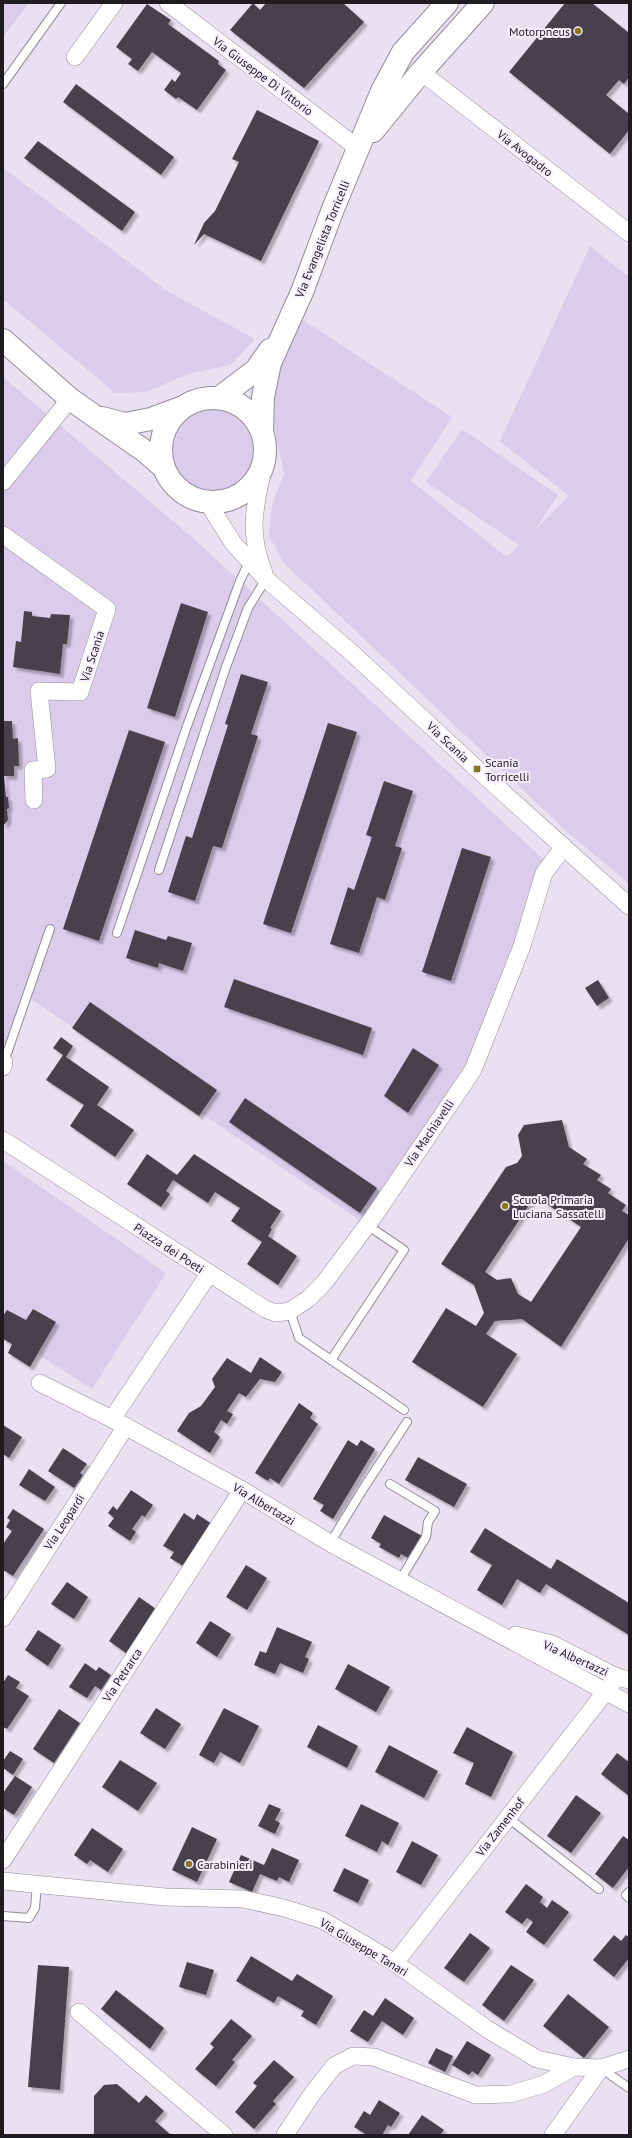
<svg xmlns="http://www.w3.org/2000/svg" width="632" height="2138" font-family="'PT Sans',sans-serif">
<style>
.green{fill:#dccceb}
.building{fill:#48414e;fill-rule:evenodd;filter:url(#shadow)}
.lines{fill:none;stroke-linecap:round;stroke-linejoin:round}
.service-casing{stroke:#938b9a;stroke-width:10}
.minor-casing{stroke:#938b9a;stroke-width:18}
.secondary-casing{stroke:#938b9a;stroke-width:24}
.service{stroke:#fff;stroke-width:8}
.minor{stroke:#fff;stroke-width:17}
.secondary{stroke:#fff;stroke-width:22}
.poi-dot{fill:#87781c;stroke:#f6edfe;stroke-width:1.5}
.labels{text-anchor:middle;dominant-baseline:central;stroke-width:4;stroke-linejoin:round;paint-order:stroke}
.poi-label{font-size:12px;fill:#1e1b21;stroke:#f6edfe;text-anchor:start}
.street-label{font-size:12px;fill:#1e1b21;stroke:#f6edfe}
</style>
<defs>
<filter id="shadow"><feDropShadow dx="3.5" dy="3.5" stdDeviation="1" flood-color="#0004"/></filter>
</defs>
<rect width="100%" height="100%" fill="#e9e0f1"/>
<!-- green -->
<g class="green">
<path d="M3,3H29L3,37Z"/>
<path d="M3,168L167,291L255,339L231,365L188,374L146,392L115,393L3,299Z"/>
<path d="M590,246L629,277V884L564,829L285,564L269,536L272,505L284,474L268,399L289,311L452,417L411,481L507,557L519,545L426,482L462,429L558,495L534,531L569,496L500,441Z"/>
<path d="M3,377L194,539L550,865L473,1070L367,1225L28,997L3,1065Z"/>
<circle cx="214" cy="451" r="42"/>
<path d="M3,1161L166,1273L92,1389L3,1332Z"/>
</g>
<!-- building -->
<g class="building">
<path d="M253,3L260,10L266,3H343L364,22L304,88L230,30Z"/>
<path d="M565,3H592L629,33V77L624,84L619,80L606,95L629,114V130L610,154L509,72Z"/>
<path d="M147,4L171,20L168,24L219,61L218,64L226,70L197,110L178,97L176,99L164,90L172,79L175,82L181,73L152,52L138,71L128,64L132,59L116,47Z"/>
<path d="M76,84L174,157L161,175L63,102Z"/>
<path d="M257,110L319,141L261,261L204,234L194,245L204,223L215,211L239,162L232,159Z"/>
<path d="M38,141L135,212L122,231L24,158Z"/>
<path d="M181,603L208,612L175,717L147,708Z"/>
<path d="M24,611L32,612V616L50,618L51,614L70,615L67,644H63L60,674L13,667L16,641L21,642Z"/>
<path d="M241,674L268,682L251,734L258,736L222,848L213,846L195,901L168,892L186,836L192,838L228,725L225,724Z"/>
<path d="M3,721H12L13,739L18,738L19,766H14V776H4L6,797H8L9,808L7,809L8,820L3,826Z"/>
<path d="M328,723L357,732L291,933L263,924Z"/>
<path d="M129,730L165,742L99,941L63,929Z"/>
<path d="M384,781L413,791L395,846L402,848L385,900L377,897L359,953L330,944L348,887L354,890L372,837L366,835Z"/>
<path d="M462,848L491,857L451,981L422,972Z"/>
<path d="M135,930L166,940L168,936L192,943L183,971L159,963L158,968L126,958Z"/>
<path d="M234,979L372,1028L363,1055L224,1007Z"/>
<path d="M598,980L609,998L597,1006L585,988Z"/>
<path d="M90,1002L217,1090L199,1116L72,1028Z"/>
<path d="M61,1037L73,1046L66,1057L109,1087L97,1105L134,1130L115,1157L70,1126L84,1105L46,1080L63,1055L53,1048Z"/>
<path d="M413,1048L439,1065L408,1113L384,1096Z"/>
<path d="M245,1098L377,1188L360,1213L229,1122Z"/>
<path d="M562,1120L569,1147L587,1159L583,1164L601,1175L597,1180L611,1189L608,1193L626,1205L622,1211L629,1215V1238L561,1347L522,1319L495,1321L486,1334L517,1354L483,1407L412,1362L446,1308L476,1326L484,1313L474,1285L441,1264L506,1167L517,1163L522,1156L518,1135L524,1125ZM535,1196L581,1227L531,1302L518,1294L511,1278L497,1280L485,1272Z"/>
<path d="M147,1154L177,1175L194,1154L281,1211L270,1228L272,1229L268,1236L297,1256L278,1285L247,1264L262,1242L231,1221L240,1208L215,1192L208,1203L173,1180L166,1191L170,1194L161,1207L127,1184Z"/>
<path d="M33,1309L56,1322L30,1367L8,1353L12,1344L3,1339V1316L7,1310L26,1320Z"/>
<path d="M260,1357L282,1372L275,1382L260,1379L246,1397L239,1393L227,1411L233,1414L227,1424L221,1420L214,1432L220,1437L210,1453L177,1431L189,1413L201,1406L215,1387L212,1379L227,1358L251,1373Z"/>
<path d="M299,1403L313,1413L310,1418L318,1424L279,1484L270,1478L268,1481L255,1473Z"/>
<path d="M3,1425L22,1437L9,1458L3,1454Z"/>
<path d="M348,1440L357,1446L361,1440L375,1449L333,1519L320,1511L324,1505L313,1499Z"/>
<path d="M63,1448L87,1464L80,1473L83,1475L74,1488L48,1471Z"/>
<path d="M418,1457L467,1484L454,1507L405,1480Z"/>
<path d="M29,1469L55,1487L45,1501L19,1485Z"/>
<path d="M131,1490L153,1505L145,1517L142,1515L132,1529L136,1532L130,1541L108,1526L114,1518L108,1513L113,1506L117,1510Z"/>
<path d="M13,1509L44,1529L13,1576L3,1570V1544L12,1531L6,1527L10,1520L7,1518Z"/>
<path d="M184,1513L194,1520L197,1514L212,1524L185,1567L170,1558L174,1552L163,1546Z"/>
<path d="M384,1515L424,1537L412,1560L401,1554L399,1558L379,1547L381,1544L371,1538Z"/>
<path d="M485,1528L551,1569L557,1559L629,1603V1635L546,1584L540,1593L517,1579L502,1605L477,1590L492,1565L470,1552Z"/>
<path d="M246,1565L267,1578L247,1610L226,1597Z"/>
<path d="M67,1582L88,1597L74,1619L51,1604Z"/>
<path d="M139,1597L156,1609L126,1653L109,1641Z"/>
<path d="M210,1621L231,1634L217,1657L196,1643Z"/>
<path d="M277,1627L312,1642L305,1657L309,1659L303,1673L280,1663L275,1674L254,1665L260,1651L266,1653Z"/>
<path d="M38,1630L61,1645L48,1666L25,1650Z"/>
<path d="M85,1663L96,1671L99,1667L111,1675L101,1690L95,1686L87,1698L69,1687Z"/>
<path d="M348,1664L390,1687L376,1712L335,1689Z"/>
<path d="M8,1675L20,1682L16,1688L29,1696L7,1729L3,1727V1683Z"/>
<path d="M156,1708L181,1724L165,1749L140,1733Z"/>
<path d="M224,1708L259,1726L240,1763L220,1752L214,1763L199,1755Z"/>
<path d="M59,1709L80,1723L54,1763L33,1749Z"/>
<path d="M318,1725L358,1746L347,1768L307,1747Z"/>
<path d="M467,1727L513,1752L491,1797L465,1784L474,1763L453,1753Z"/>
<path d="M389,1745L438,1771L424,1798L375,1772Z"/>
<path d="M10,1751L23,1759L13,1775L3,1768V1761Z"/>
<path d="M617,1753L629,1762V1796L601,1774Z"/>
<path d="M120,1760L157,1783L138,1811L102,1787Z"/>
<path d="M15,1776L32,1787L14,1815L3,1808V1793Z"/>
<path d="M576,1795L601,1813L571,1853L547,1836Z"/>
<path d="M269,1804L281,1809L275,1820L280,1823L275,1834L258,1826Z"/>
<path d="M361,1804L399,1823L388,1845L382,1841L377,1852L345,1836Z"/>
<path d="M192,1827L217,1839L197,1882L172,1870Z"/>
<path d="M92,1828L123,1849L108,1872L90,1860L87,1864L74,1855Z"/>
<path d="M623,1836L629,1840V1867L613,1888L595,1874Z"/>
<path d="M412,1841L438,1855L421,1885L396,1872Z"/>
<path d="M272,1848L299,1860L289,1882L279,1877L277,1881L260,1874L252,1892L229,1882L241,1855L264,1865Z"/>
<path d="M344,1868L369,1880L358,1903L333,1891Z"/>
<path d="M526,1884L543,1897L540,1902L547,1908L552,1900L569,1912L544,1945L526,1932L533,1922L527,1918L522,1924L505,1912Z"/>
<path d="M470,1933L490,1948L464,1982L444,1968Z"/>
<path d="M614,1935L621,1941L626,1935L629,1937V1958L614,1977L593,1960Z"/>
<path d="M251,1956L292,1981L297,1974L333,1996L316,2025L301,2016L304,2011L278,1996L274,2003L236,1981Z"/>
<path d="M187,1962L214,1970L206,1995L179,1987Z"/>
<path d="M38,1965L69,1967L60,2090L28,2087Z"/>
<path d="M511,1965L534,1980L504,2021L482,2005Z"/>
<path d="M116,1990L164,2028L150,2049L101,2009Z"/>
<path d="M568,1994L609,2027L584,2058L543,2026Z"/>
<path d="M385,1998L414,2018L403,2035L382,2021L368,2042L350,2031L364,2010L373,2016Z"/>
<path d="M231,2019L252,2036L232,2060L235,2062L216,2086L195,2069L214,2047L210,2044Z"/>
<path d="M467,2041L491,2055L478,2075L472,2071L469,2075L452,2065Z"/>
<path d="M436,2048L453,2056L445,2072L428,2063Z"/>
<path d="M274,2060L294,2077L273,2101L276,2104L254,2129L235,2112L257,2086L253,2083Z"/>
<path d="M117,2084L139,2103L146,2095L164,2111L155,2121L171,2135H94V2096L104,2085Z"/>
<path d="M379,2100L400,2113L391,2127L388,2125L382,2135H367L354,2127L364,2111L370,2115Z"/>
<path d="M422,2115L444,2130L440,2135H408Z"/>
</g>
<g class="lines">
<!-- service casing -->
<g class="service-casing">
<g id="service">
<path d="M3,84L61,3"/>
<path d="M159,870L226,667L248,608L266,579"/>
<path d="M117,933L186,729L240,581L249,562"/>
<path d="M4,1062L50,929"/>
<path d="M290,1311L299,1338L404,1410"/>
<path d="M331,1360L404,1250L367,1225"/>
<path d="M390,1484L435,1511L428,1522L426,1537L400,1580"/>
<path d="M330,1543L365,1486L407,1422"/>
<path d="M507,1817L599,1889"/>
<path d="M629,1892L626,1895L629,1898"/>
<path d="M3,1916L29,1918L35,1908L37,1884"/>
<path d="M602,2069L629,2088"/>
</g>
</g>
<!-- minor casing -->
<g class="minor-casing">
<g id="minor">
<path d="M168,3L359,149"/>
<path d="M75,57L114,3"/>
<path d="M421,72L629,233"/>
<path d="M263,469C254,510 248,532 264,573"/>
<path d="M3,482L70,399"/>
<path d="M208,503L233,543L266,579L352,653L477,769L629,906"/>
<path d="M3,535L107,609L80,692L39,691L47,769L33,770L34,800"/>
<path d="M3,1067L4,1062"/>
<path d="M3,1140L265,1309L276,1313L290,1311L308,1299L324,1283L374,1216L473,1070L522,946L544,873L564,847"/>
<path d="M40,1383L112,1419L242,1490L330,1543L629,1704"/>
<path d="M112,1419L209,1274"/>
<path d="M3,1618L126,1426"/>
<path d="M516,1635L552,1644L617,1677L629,1680"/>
<path d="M3,1860L242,1490"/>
<path d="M3,1881L165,1897L243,1899L284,1908L322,1920L362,1943L395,1963L487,2029L537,2059L574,2067L601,2068L629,2059"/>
<path d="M395,1963L617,1677"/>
<path d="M79,2012L224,2135"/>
<path d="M285,2135L310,2097L334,2066L353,2056L374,2057L476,2095L511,2094L544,2084L574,2067"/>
<path d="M553,2135L601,2068"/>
</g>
</g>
<!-- secondary casing -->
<g class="secondary-casing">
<g id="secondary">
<path d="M373,131L421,72L483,3"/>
<path d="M3,340L70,399L146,452L163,467"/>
<circle cx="213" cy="450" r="52"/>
<path d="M219,398L256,370L270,350"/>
<path d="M102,418L125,424L151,419L183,407"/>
<path d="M262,430L263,397L270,363L302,292L333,209L382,91L403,52L447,3"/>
</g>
</g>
<!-- service -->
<use href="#service" class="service"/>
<!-- minor -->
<use href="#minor" class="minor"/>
<!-- secondary -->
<use href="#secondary" class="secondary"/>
</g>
<!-- markers -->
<g class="poi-dot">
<circle cx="578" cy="31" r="4"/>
<rect x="473" y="765" width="8" height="8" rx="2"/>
<circle cx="505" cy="1206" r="4"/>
<circle cx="189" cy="1864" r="4"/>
</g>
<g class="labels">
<!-- poi labels -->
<g class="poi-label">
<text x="570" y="31" text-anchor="end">Motorpneus</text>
<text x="485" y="762">Scania<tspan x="485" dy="14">Torricelli</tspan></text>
<text x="513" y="1199">Scuola Primaria<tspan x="513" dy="14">Luciana Sassatelli</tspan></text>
<text x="197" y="1864">Carabinieri</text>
</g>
<!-- street labels -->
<g class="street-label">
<text transform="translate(263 76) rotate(37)">Via Giuseppe Di Vittorio</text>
<text transform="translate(525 153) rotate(38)">Via Avogadro</text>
<text transform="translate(322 239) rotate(-68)">Via Evangelista Torricelli</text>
<text transform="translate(92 656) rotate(-72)">Via Scania</text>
<text transform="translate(448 742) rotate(43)">Via Scania</text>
<text transform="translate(429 1133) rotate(-56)">Via Machiavelli</text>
<text transform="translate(169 1248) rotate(33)">Piazza dei Poeti</text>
<text transform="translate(264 1504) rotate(31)">Via Albertazzi</text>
<text transform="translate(64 1522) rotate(-57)">Via Leopardi</text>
<text transform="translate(576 1658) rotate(24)">Via Albertazzi</text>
<text transform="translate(122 1675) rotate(-57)">Via Petrarca</text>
<text transform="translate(500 1827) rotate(-52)">Via Zamenhof</text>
<text transform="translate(364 1947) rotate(31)">Via Giuseppe Tanari</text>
</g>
</g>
<!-- border -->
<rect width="632" height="2138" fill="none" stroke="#1e1b21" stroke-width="8"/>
</svg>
